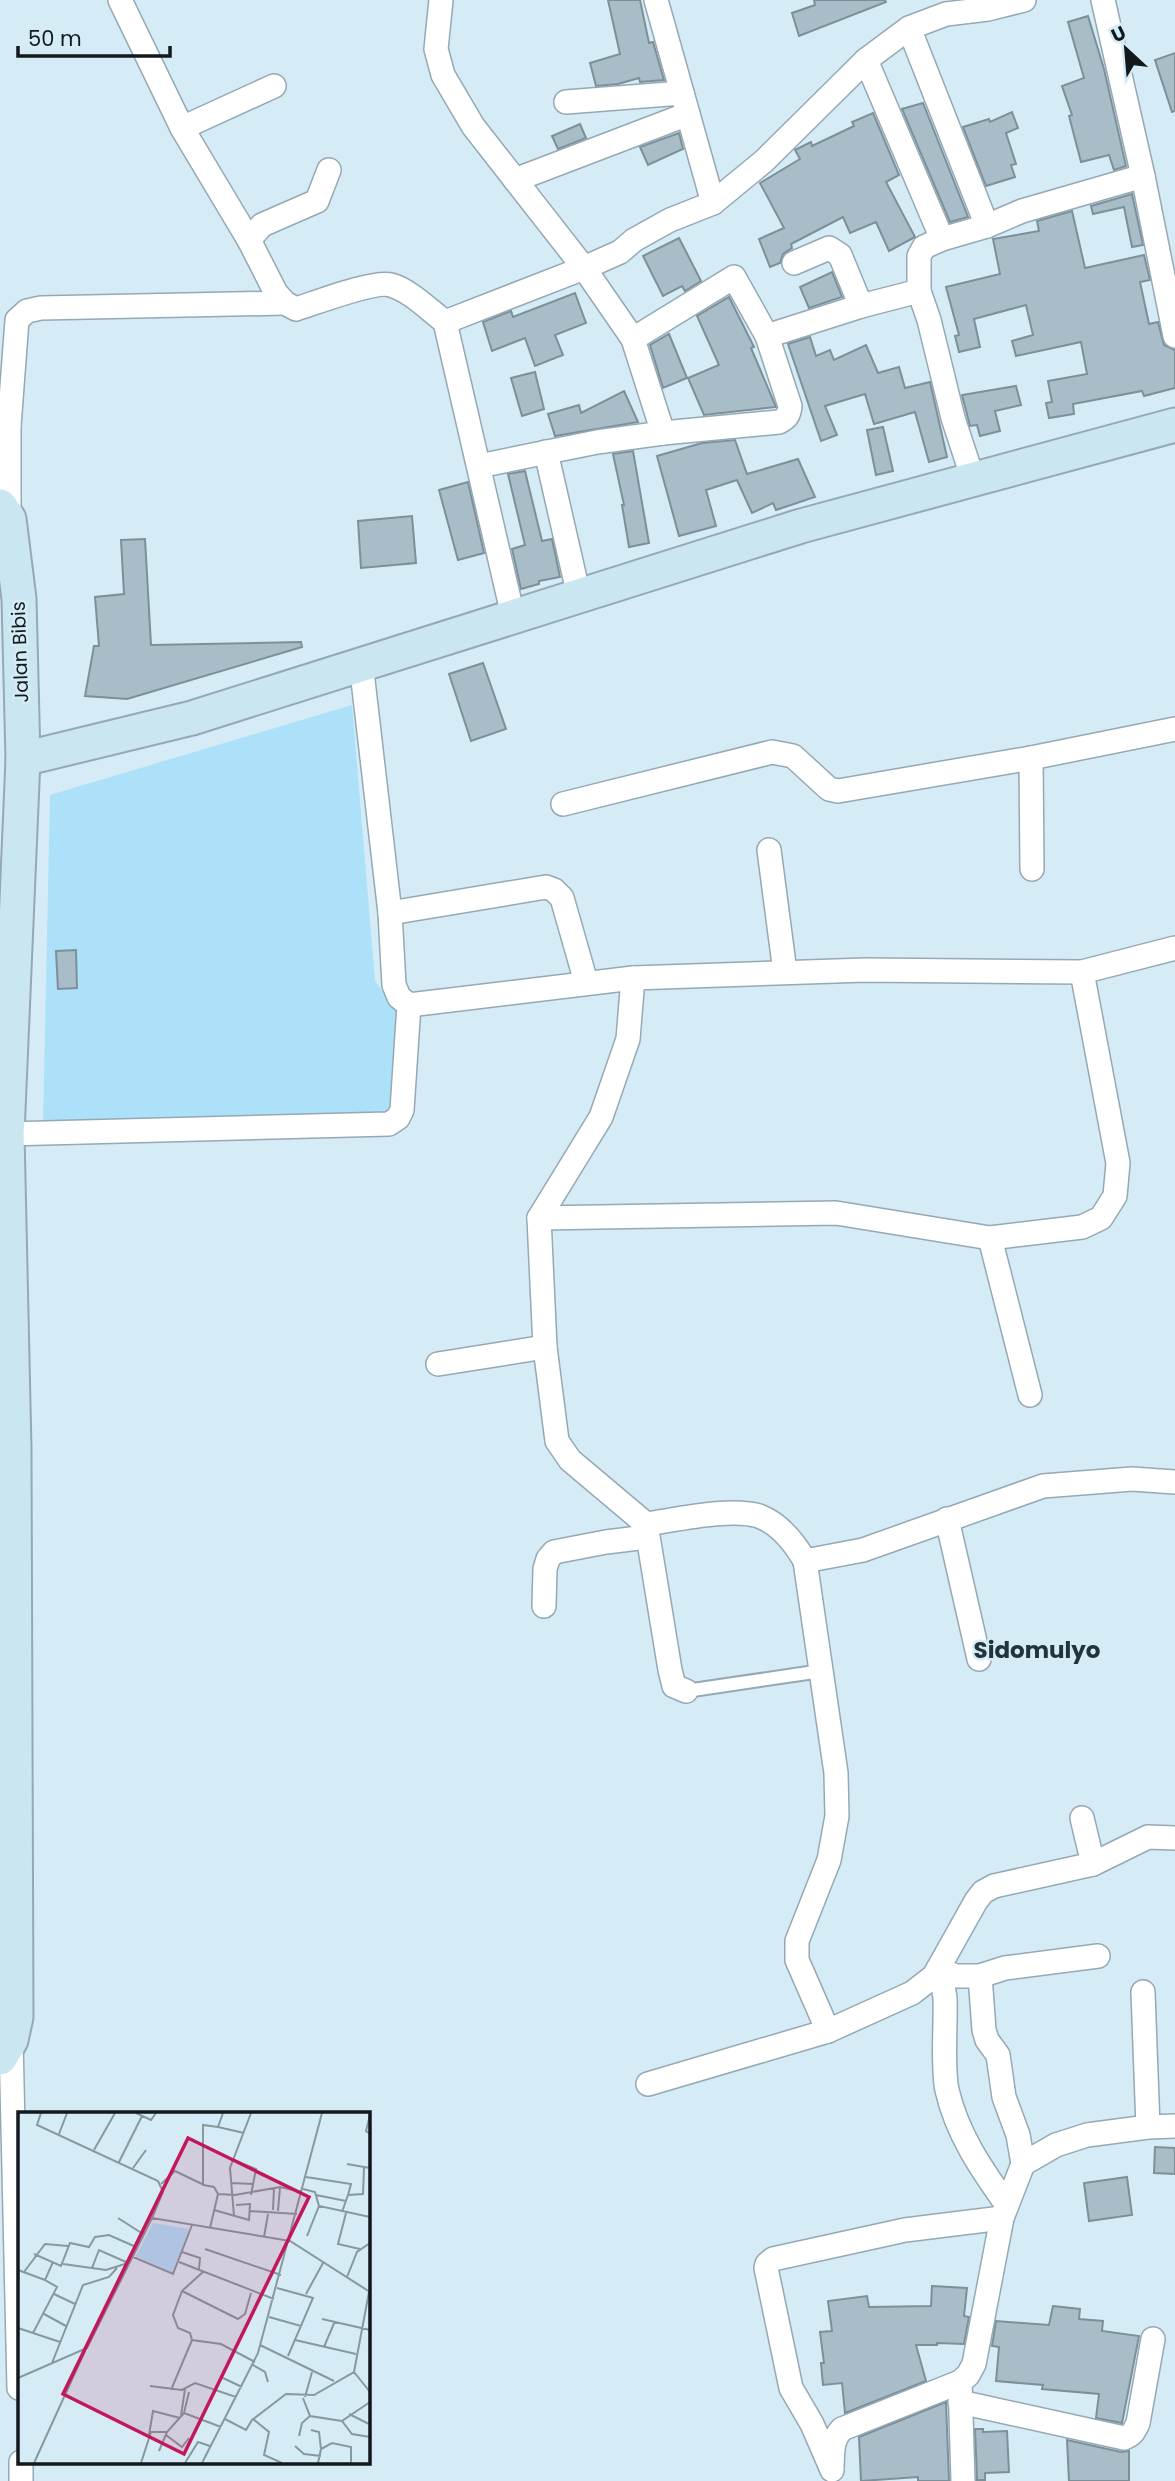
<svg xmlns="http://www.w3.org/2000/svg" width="1175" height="2481" font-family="Poppins,sans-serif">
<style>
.green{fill:#ace1f9}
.building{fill:#a8bdc7;stroke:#7c909a;stroke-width:2}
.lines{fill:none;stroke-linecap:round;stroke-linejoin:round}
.lane-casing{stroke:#94a9b3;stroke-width:16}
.street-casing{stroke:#94a9b3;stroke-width:26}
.secondary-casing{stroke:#94a9b3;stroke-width:37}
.lane{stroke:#fff;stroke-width:12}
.street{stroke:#fff;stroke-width:23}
.secondary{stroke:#cae6f1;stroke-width:33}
.labels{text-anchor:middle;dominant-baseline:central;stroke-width:5;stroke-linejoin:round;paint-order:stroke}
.street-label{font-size:19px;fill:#11191d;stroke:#d5ecf6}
.quarter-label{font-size:23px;font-weight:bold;fill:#21333b;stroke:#d5ecf6}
.inset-road{fill:none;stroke:#87989f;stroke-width:2}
.view{fill:#c2185b;fill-opacity:0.15;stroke:#c2185b;stroke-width:3.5}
.inset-edge{fill:none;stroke:#11191d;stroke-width:3.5}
</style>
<rect width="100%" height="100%" fill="#d5ecf6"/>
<!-- green -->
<path class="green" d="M352,705L375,981L404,1021V1114L43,1124L50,795Z"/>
<!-- building -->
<g class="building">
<path d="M608,0H640L649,43L653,42L664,80L640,82L639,78L618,84L596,86L590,63L620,54Z"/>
<path d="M814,0H885L886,2L799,36L792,13L815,5Z"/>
<path d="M1088,16L1104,69L1126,166L1114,170L1109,155L1081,162L1069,116L1072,115L1062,86L1084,78L1068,22Z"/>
<path d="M1175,53V111L1172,112L1155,60Z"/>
<path d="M923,103L968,217L950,222L902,109Z"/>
<path d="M1012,112L1018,128L1006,133L1016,164L1011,165L1015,177L986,186L963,127L989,119L990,122Z"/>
<path d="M873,113L899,175L886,182L915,237L889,251L876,222L850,233L843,217L791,244L792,248L783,254L780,263L770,267L759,239L784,228L760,183L800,159L795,150L811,142L812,146L854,126L852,122Z"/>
<path d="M580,124L586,138L558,149L552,136Z"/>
<path d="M679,133L683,149L648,165L640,147Z"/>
<path d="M1132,194L1143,245L1132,247L1124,207L1093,214L1091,206Z"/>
<path d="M1072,211L1085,268L1144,255L1150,280L1140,282L1149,324L1158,322L1164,345L1175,350V388L1144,396L1142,391L1073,404L1074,414L1049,418L1046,403L1052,402L1048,381L1087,374L1081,342L1016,356L1012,341L1033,335L1026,305L974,319L980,347L959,352L955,336L959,335L946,287L1000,274L993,239L1039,231L1037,221Z"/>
<path d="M679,238L701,281L685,291L682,286L663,296L643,256Z"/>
<path d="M832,272L842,297L809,308L800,287Z"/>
<path d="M575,293L586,323L555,335L563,355L535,366L525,338L492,351L483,322L511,311L513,317Z"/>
<path d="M729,297L754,347L751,348L776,407L704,415L688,378L719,365L697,316Z"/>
<path d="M669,334L687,378L663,388L650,345Z"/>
<path d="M810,337L816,356L830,350L834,360L866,345L878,373L899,367L905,388L930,382L947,457L929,462L915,412L874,424L865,394L825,406L837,435L821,441L788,344Z"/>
<path d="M535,372L544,409L522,416L511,378Z"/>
<path d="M1016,386L1021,405L995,411L1000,431L980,436L977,425L970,426L962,395Z"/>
<path d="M624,391L638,422L555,436L548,414L579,405L581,413Z"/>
<path d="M883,427L893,471L876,475L867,430Z"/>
<path d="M735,440L747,474L798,459L815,497L776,510L773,503L752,513L737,480L706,490L716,526L679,536L657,456L702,443Z"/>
<path d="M633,451L649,543L629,547L622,505H624L613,454Z"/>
<path d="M525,471L542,541L552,539L560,577L539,581V584L521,589L512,549L525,545L508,474Z"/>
<path d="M468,482L484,553L458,560L439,490Z"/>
<path d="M412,516L416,563L361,568L358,521Z"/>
<path d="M145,539L151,645L301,642L302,647L127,699L85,696L94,646H99L95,597L124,594L121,540Z"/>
<path d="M483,663L506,729L471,741L449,674Z"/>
<path d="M76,950L77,988L58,989L56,951Z"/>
<path d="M1155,2147L1175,2148V2174L1154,2173Z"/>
<path d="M1127,2177L1132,2215L1089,2221L1084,2183Z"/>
<path d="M932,2286L967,2288L964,2316L969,2317L964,2344L937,2343V2345H916L926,2381L845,2413L842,2383L823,2385L821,2363H824L820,2332L832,2331L828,2301L867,2296L869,2307L931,2306Z"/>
<path d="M1053,2306L1080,2309L1079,2319L1103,2321L1102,2331L1139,2336L1122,2423L1096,2418L1099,2394L1042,2389L1043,2385L996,2381L999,2347L992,2346L996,2321L1049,2325Z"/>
<path d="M946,2402L949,2481H918V2477L861,2481L859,2437Z"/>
<path d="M975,2429H983V2432L1007,2431L1009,2472L985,2473V2480H977Z"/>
<path d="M1067,2440L1121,2452L1129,2451V2481H1069Z"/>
</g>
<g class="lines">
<!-- lane casing -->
<g class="lane-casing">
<path id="lane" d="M686,1691L821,1671"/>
</g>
<!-- street casing -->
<g class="street-casing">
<g id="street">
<path d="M120,0L182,128L249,240L276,293L285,303L296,309C315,303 375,280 391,285C411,291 429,310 445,322L584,268L620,252L634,240L670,220L713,203L764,161L866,60L909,28L946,14L988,9L1024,0"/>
<path d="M441,0L436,49L443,75L473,126L584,268L633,339L663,433"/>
<path d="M656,0L713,203"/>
<path d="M1103,0L1143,176L1175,336"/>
<path d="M909,28L987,226"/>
<path d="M866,60L942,239"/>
<path d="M566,102L682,93"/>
<path d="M182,128L274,86"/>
<path d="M515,180L688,114"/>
<path d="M249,240L262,225L317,201L329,170"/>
<path d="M794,263L829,248L840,255L861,306"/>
<path d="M919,291L929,320L953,418L973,479"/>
<path d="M445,322L513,616"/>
<path d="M767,336L861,306L919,291V256L924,247L942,239L987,226L1022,211L1143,176"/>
<path d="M0,432L9,426L17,320L27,311L41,308L285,303"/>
<path d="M546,452L579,596"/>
<path d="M479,466L597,442L663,433L779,422C787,418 789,415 790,406L767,336L734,277L633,339"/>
<path d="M9,519V426"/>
<path d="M361,663L390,913L394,985L399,997L409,1005L633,978L865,970L1082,972L1175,948"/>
<path d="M1031,758L1032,869"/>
<path d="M563,804L772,752L793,756L829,789L838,791L1031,758L1175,729"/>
<path d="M769,850L785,972"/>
<path d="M390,913L546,887L554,890L562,898L586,982"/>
<path d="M633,978L628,1039L601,1117L539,1218L545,1347L557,1441L570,1460L646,1524C675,1520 732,1507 759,1516C780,1524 794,1542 805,1561L863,1550L1043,1486L1132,1479L1175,1482"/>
<path d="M7,1134L389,1124L398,1118L402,1110L409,1005"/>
<path d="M539,1218L836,1213L990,1238L1082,1227L1101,1218L1115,1196L1118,1163L1082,972"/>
<path d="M990,1238L1030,1395"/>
<path d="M438,1364L545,1347"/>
<path d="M947,1519L979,1659"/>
<path d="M646,1524L670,1670L674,1686L686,1691"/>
<path d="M805,1561L836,1773L837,1816L829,1860L797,1941V1960L828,2031"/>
<path d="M544,1606L545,1569L548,1559L554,1552L606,1542L647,1537"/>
<path d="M1082,1818L1093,1864"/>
<path d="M938,1969L956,1976H980L1005,1968L1098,1956"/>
<path d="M934,1976L943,1985L945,1998C946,2024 942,2067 947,2090C957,2134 982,2170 1007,2205"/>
<path d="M980,1976L984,2030L987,2040L998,2055L1004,2097L1018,2135L1023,2164"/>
<path d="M1143,1992L1148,2127"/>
<path d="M11,2040L19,2388"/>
<path d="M648,2084L828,2031L912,1993L934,1976L976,1901L983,1892L994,1886L1093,1864L1148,1837L1175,1838"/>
<path d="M960,2402L1124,2438C1133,2435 1134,2431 1138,2423L1153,2339"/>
<path d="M21,2462V2481"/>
<path d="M832,2468C833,2453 831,2440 842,2429L960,2382"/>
<path d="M832,2470L812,2424L791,2388L766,2268L767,2264L773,2259L905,2230L1002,2218"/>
<path d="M963,2481L960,2382L968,2375L974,2364L1002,2218L1023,2164L1056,2145L1087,2135L1148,2127L1175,2126"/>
</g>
</g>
<!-- secondary casing -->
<g class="secondary-casing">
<g id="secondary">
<path d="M0,506L9,519L19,599L23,759L7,1134L14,1449L16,2017L11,2040L0,2058"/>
<path d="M23,759L192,718L801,526L1175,425"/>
</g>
</g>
<!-- lane -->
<use href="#lane" class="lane"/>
<!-- street -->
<use href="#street" class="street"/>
<!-- secondary -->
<use href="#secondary" class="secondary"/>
</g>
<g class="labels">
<!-- street labels -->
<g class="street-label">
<text transform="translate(20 652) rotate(-92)">Jalan Bibis</text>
</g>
<!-- quarter labels -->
<g class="quarter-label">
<text x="1037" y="1650">Sidomulyo</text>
</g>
</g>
<!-- overview -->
<g transform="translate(18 2112)">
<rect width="352" height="352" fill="#d5ecf6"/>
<path d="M135,111L171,117L155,161L118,144Z" fill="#ace1f9"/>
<path class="inset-road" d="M23,1L19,13L140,69L145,80L134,106L272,129L352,180M118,1L133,8L138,1M205,1L200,15L226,21M352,3L348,19L352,22M200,15L185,13V73L196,75L200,82L217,83L262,75L284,80M41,22L49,1M76,38L97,1M216,48L238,57L233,83M101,50L124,4M329,52L352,56M115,56L128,38M288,65L333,72L330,83M214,71L235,72M143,72L157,59L184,72M285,77L297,80L301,94L352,105M298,83L328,89M196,98L231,108L232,92L218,93M255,98L256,76M232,99L279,102M260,99L262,75M324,100L330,83L345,82L346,56M328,101L320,132L342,137M216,104L212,56L233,1M100,106L125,122M192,116L200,82M289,124L301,94M246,125L250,102M187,137L263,163M164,140L182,146L181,157M16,142L43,154L52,131L71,135L77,125L91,123L118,135M113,144L155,162L174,113M161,150L256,187M45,152L88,158L110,151M74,156L81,138L108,150M0,158L27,168M186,159L164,179L155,203L160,216L172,221L174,228L203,232L237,250M6,160L27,132L50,134M329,165L339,140L352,131M259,176L295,186L270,244M164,179L220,207L227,202L233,181M36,182L57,192M288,182L305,151M26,202L48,214M251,205L283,214M304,207L352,218M0,216L42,230M15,221L39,175L27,168L35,150M277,228L338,242M242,233L316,269M306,235L317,209M34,251L65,173L91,165L99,156M235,253L247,260L250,270M336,260L352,280M0,266L69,236L134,106M205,266L224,275M132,274L164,278L177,271L218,285M153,278L174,228M287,285L294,260M285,286L292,304L324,309M352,290L324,309L334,322L352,325M166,301L171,280M331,302L351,312M163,304L167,277M207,307L228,318L234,308L268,282L296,283L336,260L351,180M235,307L251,320L246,343L264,351M293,318L301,320L303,337M131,323L135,299L162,306M148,323L164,335L171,326M281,324L284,311L292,304M277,334L286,342L303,344M141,339L149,320L166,301L203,315M16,351L67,239M123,351L133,320H149M167,351L180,330L192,334M184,351L240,241L304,1M300,351L303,337L314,331L333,335V351"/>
<path class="view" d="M170,26L291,85L166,342L45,282Z"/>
<rect width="352" height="352" class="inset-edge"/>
</g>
<!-- north arrow -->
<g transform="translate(1126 49) rotate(334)" stroke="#d5ecf6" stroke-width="5" paint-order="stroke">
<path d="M0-5L12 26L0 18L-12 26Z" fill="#11191d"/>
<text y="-10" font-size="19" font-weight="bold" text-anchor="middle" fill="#11191d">U</text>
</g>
<!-- scale -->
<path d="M18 46v10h152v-10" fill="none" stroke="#11191d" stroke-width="3.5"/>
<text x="28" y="46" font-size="21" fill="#11191d" stroke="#d5ecf6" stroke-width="5" paint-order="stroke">50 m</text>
</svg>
